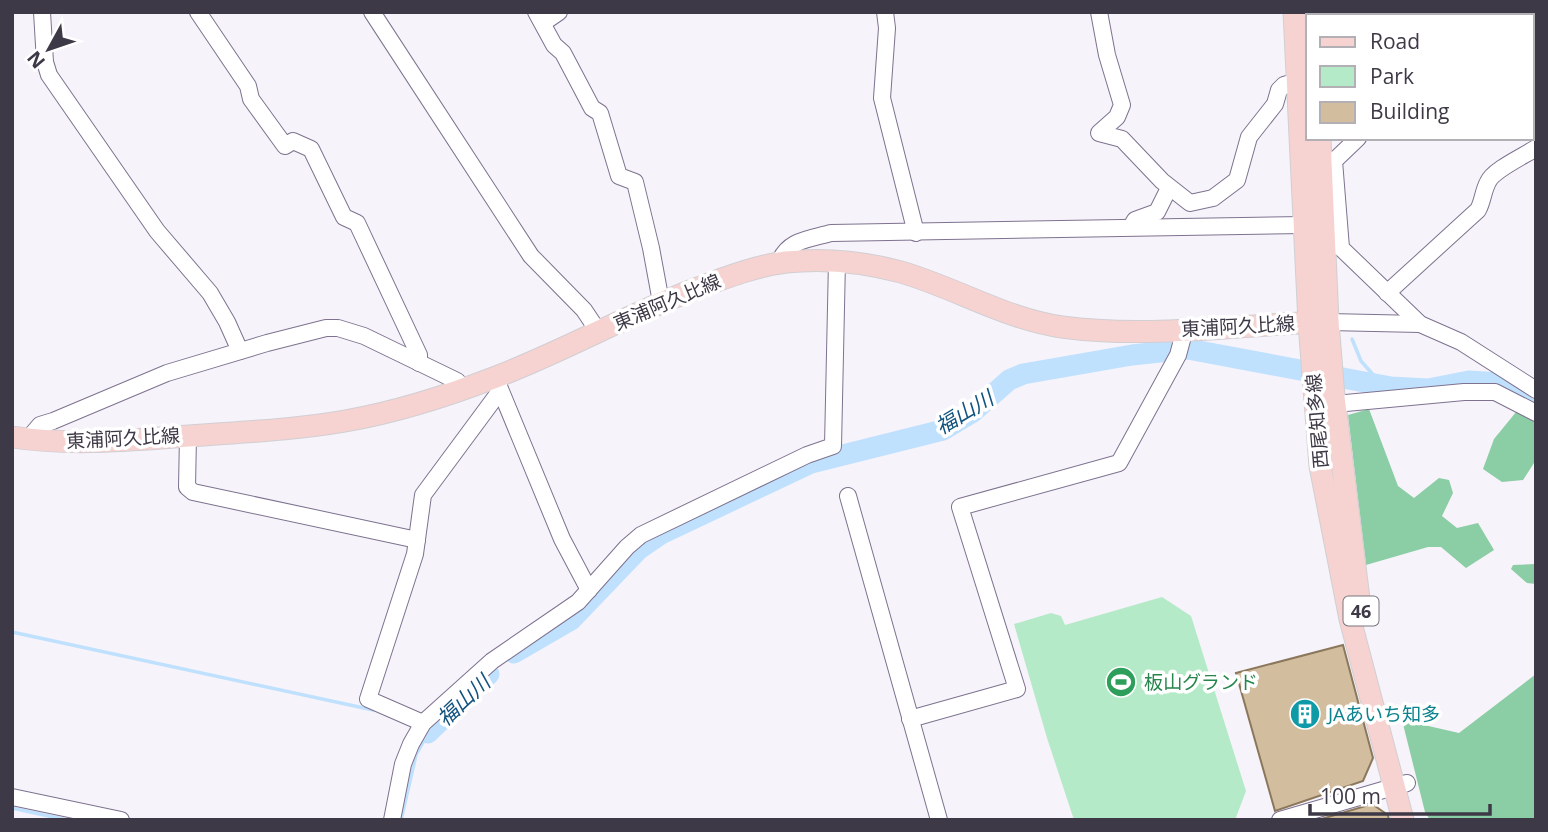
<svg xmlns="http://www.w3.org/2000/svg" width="1548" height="832" font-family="'Open Sans','Noto Sans JP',sans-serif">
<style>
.green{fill:#b5eac8}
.forest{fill:#8bcda4}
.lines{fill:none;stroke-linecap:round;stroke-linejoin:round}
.stream{stroke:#bfe1fe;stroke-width:3.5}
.river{stroke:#bfe1fe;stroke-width:21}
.building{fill:#d2bd9f;stroke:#8b785c;stroke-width:2}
.minor-casing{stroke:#7e728f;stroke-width:18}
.major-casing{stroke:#d1cfd3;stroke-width:23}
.minor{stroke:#fff;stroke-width:16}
.major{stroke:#f6d3d1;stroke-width:21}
.labels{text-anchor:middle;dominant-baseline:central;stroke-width:7;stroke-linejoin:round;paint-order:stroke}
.shield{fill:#fff;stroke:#78747e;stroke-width:2}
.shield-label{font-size:18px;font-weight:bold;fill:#3e3946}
.street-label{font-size:19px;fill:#3e3946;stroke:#fff}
.leisure-label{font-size:19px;fill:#27864d;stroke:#fff;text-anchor:start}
.culture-label{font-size:19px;fill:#0d838f;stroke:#fff;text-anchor:start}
.water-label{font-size:21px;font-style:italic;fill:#12537e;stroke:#fff}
</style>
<rect width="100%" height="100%" fill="#f6f3fa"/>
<!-- green -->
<path class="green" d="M1162,597L1191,616L1246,791L1235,820H1074L1047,738L1014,624L1051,613L1061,616L1065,625Z"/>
<!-- forest -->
<g class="forest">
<path d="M1521,406L1536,416V460L1523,480L1502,482L1483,469L1494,439Z"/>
<path d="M1369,409L1398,486L1414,498L1439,478L1449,480L1453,493L1442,516L1457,528L1478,523L1494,550L1466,568L1441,547H1428L1366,565L1348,415Z"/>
<path d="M1536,564V584L1527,583L1511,569L1513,565Z"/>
<path d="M1536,674V820H1430L1425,812L1402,720L1459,733Z"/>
</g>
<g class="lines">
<!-- stream -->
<g class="stream">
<path d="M1352,339L1361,361L1383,386"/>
<path d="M12,632L373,710"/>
<path d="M12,808L67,820"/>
<path d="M401,820L416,755L428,733L425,732"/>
</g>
<!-- river -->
<g class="river">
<path d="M514,653L571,620L639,549L661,534L811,463L943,430L973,412L1009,380L1023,374L1132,355L1188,349L1391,387L1428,389L1469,381L1499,383L1536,404"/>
<path d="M428,733L489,674"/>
</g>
</g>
<!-- building -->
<g class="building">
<path d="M1343,645L1373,758L1363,781L1275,811L1236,673Z"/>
<path d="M1372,804L1388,815L1389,820H1318Z"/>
</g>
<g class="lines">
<!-- minor casing -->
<g class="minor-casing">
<g id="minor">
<path d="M42,12L45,62L49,75L157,231L210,293L227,322L240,351"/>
<path d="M198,12L248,86L251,99L285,146L293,141L311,149L344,217L357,223L419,355V363"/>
<path d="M372,12L531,256L584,310L598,331"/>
<path d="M536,12L554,45L563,53L592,108L600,113L619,176L635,182L651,248L661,302"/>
<path d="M885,12L887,28L882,98L916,233"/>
<path d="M1099,12L1107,55L1122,105L1117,117L1099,133L1122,139L1162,181L1190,203L1213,198L1237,180L1249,137L1275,104L1279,90L1284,85L1298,81"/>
<path d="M1513,12L1516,16"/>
<path d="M1394,16L1395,12"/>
<path d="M543,23L559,12"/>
<path d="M1532,29L1536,26"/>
<path d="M1532,47L1536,61"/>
<path d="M1334,161L1358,138"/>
<path d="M1321,162L1334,161L1341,248L1420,324L1461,342L1536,390"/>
<path d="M1131,227L1135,220L1157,212L1169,188"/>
<path d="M779,263C787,240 809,239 831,233L1304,225"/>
<path d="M1387,293L1478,210C1483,201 1483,191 1488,182C1493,170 1524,156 1536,148"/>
<path d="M1328,322L1420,324"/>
<path d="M498,384L562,539L589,590"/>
<path d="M1335,404L1464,392H1495L1536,413"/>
<path d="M188,436L187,487L193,492L417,540"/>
<path d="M28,439L40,425L53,421L167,373L267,343L326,328H338L364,336L457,381L463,388"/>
<path d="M848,496L939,820"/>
<path d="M910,719L1017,689L960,507L1119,463L1178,355L1185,329"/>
<path d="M423,723L368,699L415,554L423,495L500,391"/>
<path d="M12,797L121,820"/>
<path d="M392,820L403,764L411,744L423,723L492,661L578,602L627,547L641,535L807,455L833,446L837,261"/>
<path d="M1280,820L1407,783"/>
</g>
</g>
<!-- major casing -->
<g class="major-casing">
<g id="major">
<path d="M1294,12L1309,323L1320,466L1350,619L1403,820"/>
<path d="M1314,12V16"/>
<path d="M1320,138L1328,322L1334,397L1360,607"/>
<path d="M12,437C72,446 130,440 189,436C241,432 294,430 345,421C397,412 447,396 496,377C564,351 627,315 695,289C725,278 755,266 786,262C824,258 864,262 901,272C956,288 1006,319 1062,327C1150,339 1240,324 1328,322"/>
</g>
</g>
<!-- minor -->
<use href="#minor" class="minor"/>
<!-- major -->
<use href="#major" class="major"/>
</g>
<!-- icons -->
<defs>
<g id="stadium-disc" transform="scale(1.575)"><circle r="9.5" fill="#2e9e5b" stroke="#fff"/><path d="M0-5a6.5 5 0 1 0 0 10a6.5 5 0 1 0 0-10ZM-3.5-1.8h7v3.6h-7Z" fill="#fff"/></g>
<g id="building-disc" transform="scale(1.575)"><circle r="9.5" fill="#0f9aa8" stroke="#fff"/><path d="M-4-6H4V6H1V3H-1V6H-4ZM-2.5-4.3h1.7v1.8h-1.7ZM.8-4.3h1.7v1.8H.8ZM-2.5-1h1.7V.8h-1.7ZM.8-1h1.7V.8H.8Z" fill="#fff"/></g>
</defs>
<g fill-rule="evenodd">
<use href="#stadium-disc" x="1121" y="682"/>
<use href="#building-disc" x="1305" y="714"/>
</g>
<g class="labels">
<!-- shield labels -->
<rect class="shield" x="1343.5" y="596.5" width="35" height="29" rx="5"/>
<g class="shield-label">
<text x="1361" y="611">46</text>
</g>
<!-- street labels -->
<g class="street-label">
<text transform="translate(667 302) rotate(-23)">東浦阿久比線</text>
<text transform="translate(1238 326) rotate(-3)">東浦阿久比線</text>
<text transform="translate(1317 421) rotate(-95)">西尾知多線</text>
<text transform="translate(123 438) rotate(-3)">東浦阿久比線</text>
</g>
<!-- leisure labels -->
<g class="leisure-label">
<text x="1144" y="682">板山グランド</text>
</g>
<!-- culture labels -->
<g class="culture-label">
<text x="1328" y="714">JAあいち知多</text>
</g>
<!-- water labels -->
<g class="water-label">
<text transform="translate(964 412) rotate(-31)">福山川</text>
<text transform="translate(463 700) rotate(-43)">福山川</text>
</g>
</g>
<!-- border -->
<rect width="1548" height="832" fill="none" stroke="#3e3946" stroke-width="28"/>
<!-- legend -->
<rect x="1306" y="14" width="228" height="126" fill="#ffffff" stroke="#b2b0b5" stroke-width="2"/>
<rect x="1320" y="37" width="35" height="10" fill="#f6d3d1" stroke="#b2b0b5" stroke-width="2"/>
<text x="1370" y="49" font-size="21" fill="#3e3946">Road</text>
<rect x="1320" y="66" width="35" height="21" fill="#b5eac8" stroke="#b2b0b5" stroke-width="2"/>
<text x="1370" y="84" font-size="21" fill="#3e3946">Park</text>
<rect x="1320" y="102" width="35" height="21" fill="#d2bd9f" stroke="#b2b0b5" stroke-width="2"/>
<text x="1370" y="119" font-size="21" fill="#3e3946">Building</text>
<!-- north arrow -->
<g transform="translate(49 49) rotate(230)" stroke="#ffffff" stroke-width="5" paint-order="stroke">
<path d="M0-5L12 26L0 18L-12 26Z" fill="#3e3946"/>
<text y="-10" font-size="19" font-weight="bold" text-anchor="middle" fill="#3e3946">N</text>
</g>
<!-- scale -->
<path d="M1310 804v10h180v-10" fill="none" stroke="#3e3946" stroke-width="3.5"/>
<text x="1320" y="804" font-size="21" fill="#3e3946" stroke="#ffffff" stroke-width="5" paint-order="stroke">100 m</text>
</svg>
